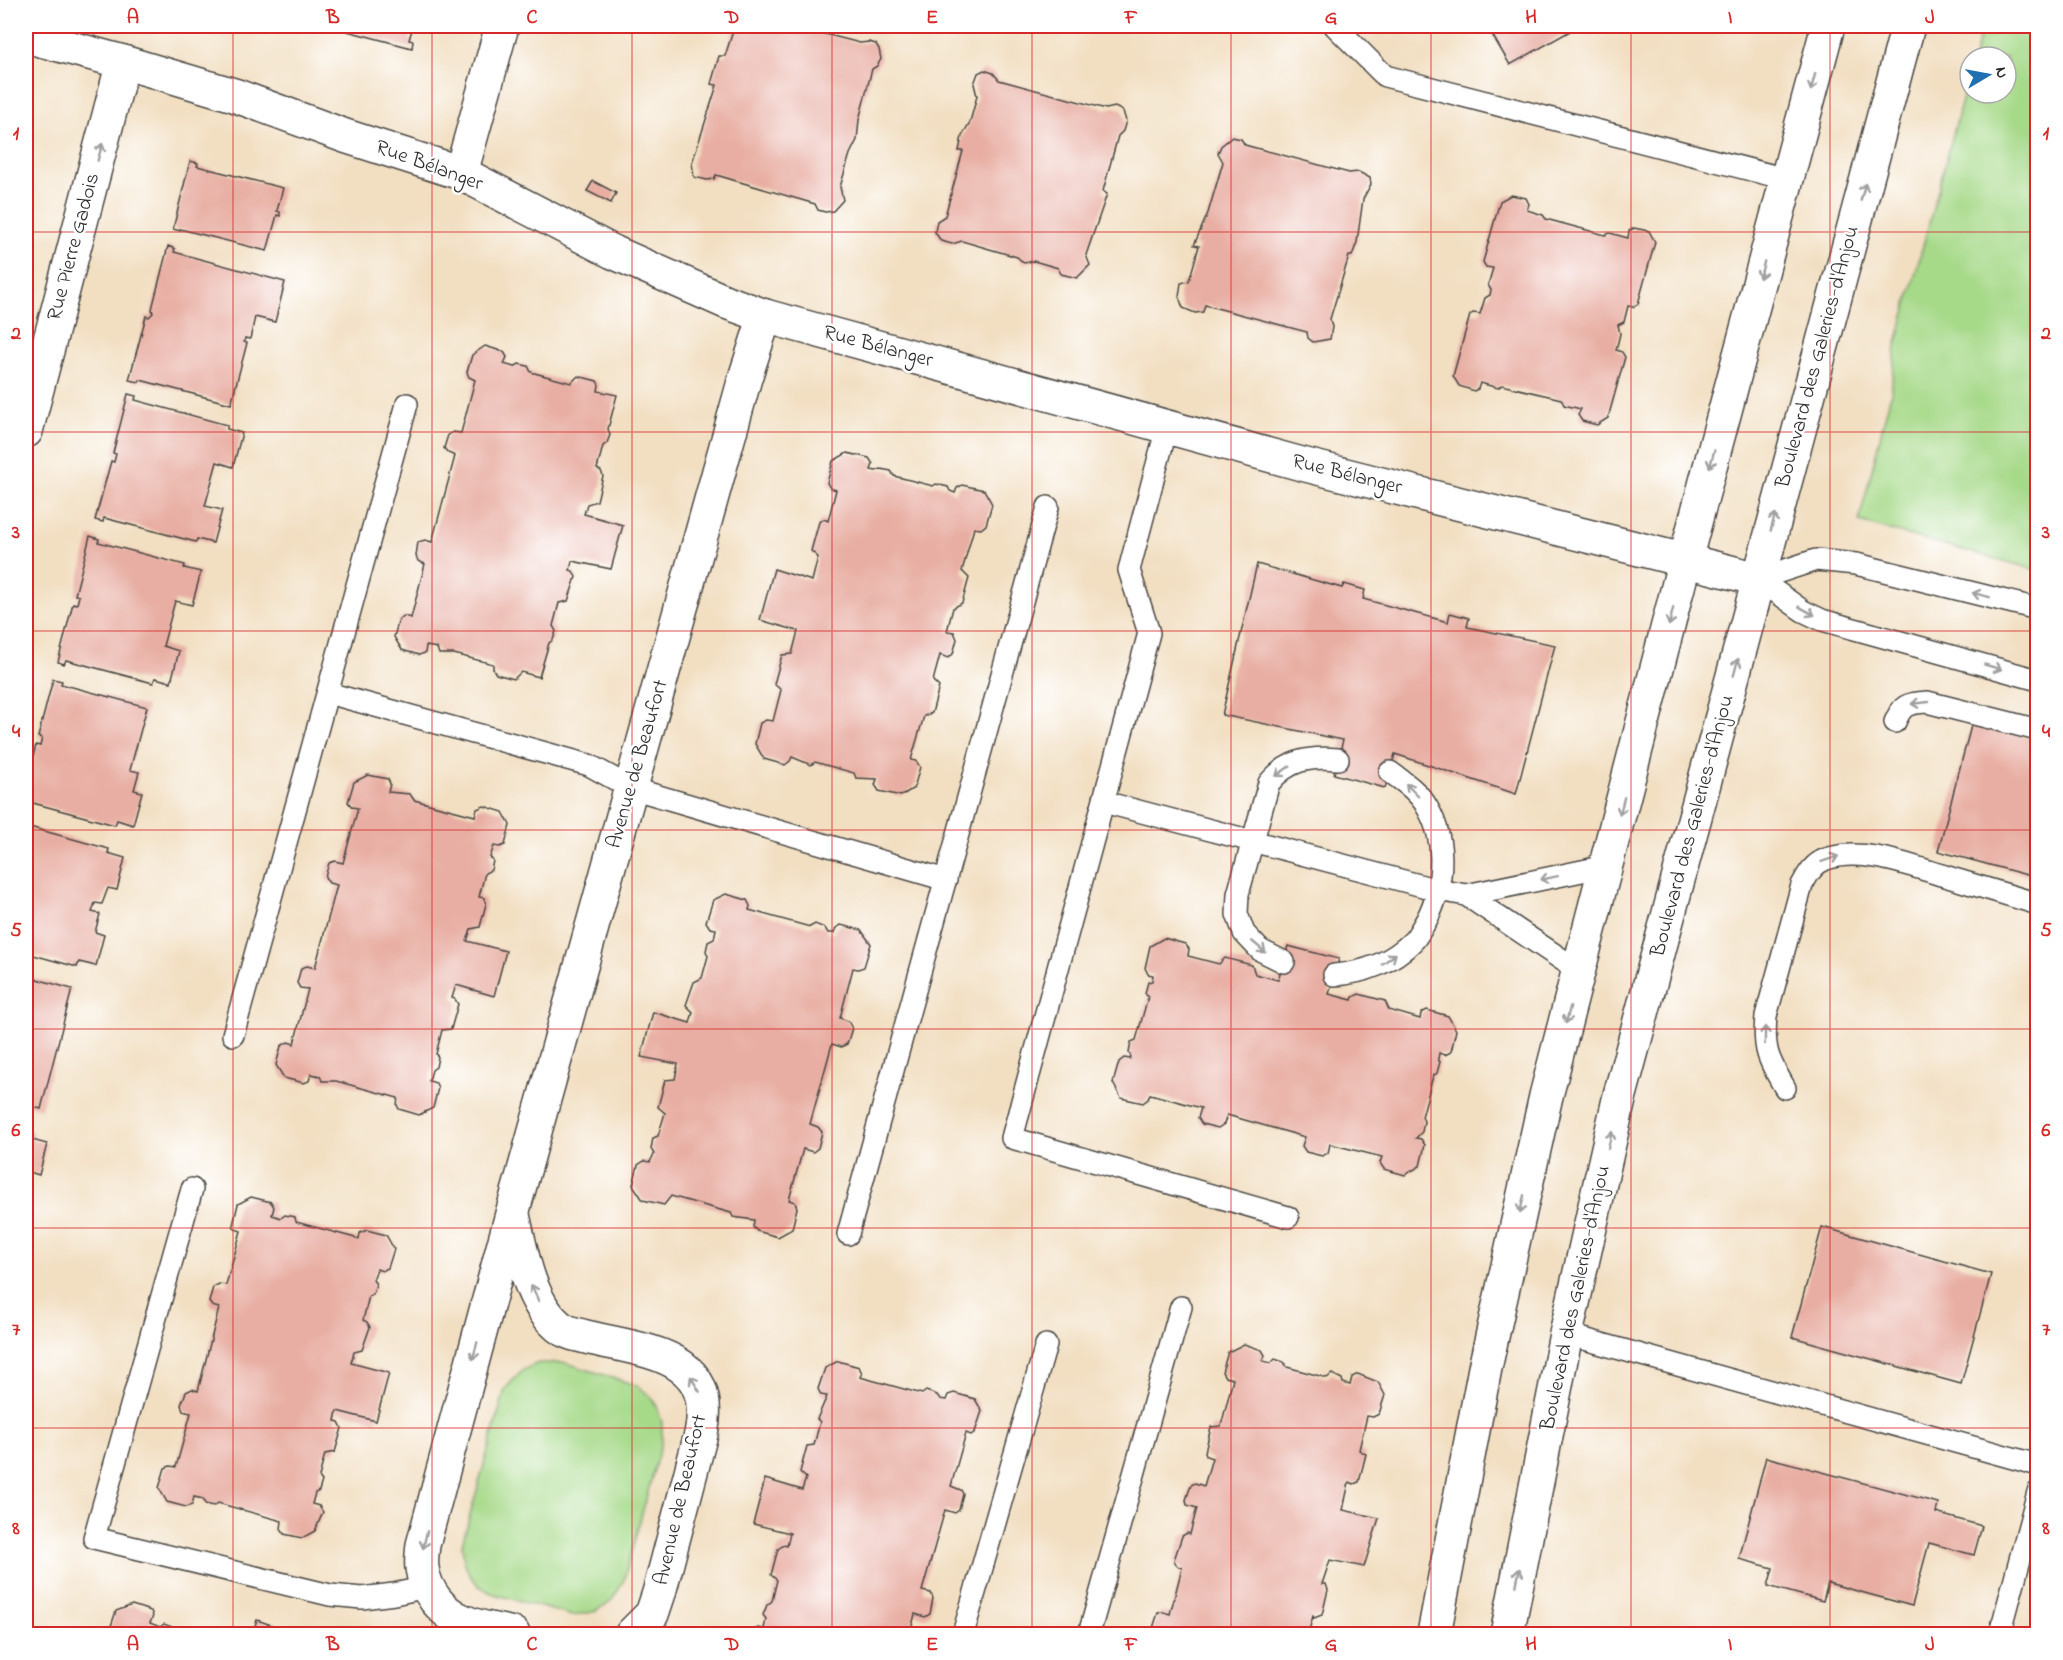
<svg xmlns="http://www.w3.org/2000/svg" width="2063" height="1660" font-family="'Indie Flower',sans-serif">
<style>
.green{fill:#a6d988;stroke:#68825a;stroke-width:1.5}
.building{fill:#e8aea3}
.lines{fill:none;stroke-linecap:round;stroke-linejoin:round}
.service-casing{stroke:#494642;stroke-width:24}
.minor-casing{stroke:#494642;stroke-width:36}
.tertiary-casing{stroke:#494642;stroke-width:36}
.service{stroke:#fff;stroke-width:21}
.minor{stroke:#fff;stroke-width:33}
.tertiary{stroke:#fff;stroke-width:33}
.oneway{stroke:#a0a0a0}
.grid{fill:none;stroke:#d62828;stroke-width:1.5;stroke-opacity:0.55}
.labels{text-anchor:middle;dominant-baseline:central;stroke-width:5;stroke-linejoin:round;paint-order:stroke}
.street-label{font-size:21px;fill:#2b2b2b;stroke:#fff}
.neatline{fill:none;stroke:#d62828;stroke-width:2}
.grid-label{font-size:20px;text-anchor:middle;font-weight:bold;fill:#d62828}
</style>
<rect width="100%" height="100%" fill="#fff"/>
<filter id="ink" filterUnits="userSpaceOnUse"><feTurbulence type="fractalNoise" baseFrequency=".0167" numOctaves="2"/><feDisplacementMap in="SourceGraphic" scale="12" xChannelSelector="R" yChannelSelector="G"/><feConvolveMatrix kernelMatrix="1 2 1 2 8 2 1 2 1" color-interpolation-filters="sRGB"/></filter>
<filter id="wash" filterUnits="userSpaceOnUse"><feTurbulence type="fractalNoise" baseFrequency=".008" numOctaves="4" result="noise"/><feDisplacementMap in="SourceGraphic" scale="24" xChannelSelector="R" yChannelSelector="G"/><feGaussianBlur stdDeviation="1.35" result="paint"/><feColorMatrix in="noise" values="0 0 0 0 0 0 0 0 0 0 0 0 0 0 0 0 0 1.4 0 .05"/><feComposite in="paint" operator="in"/></filter>
<g filter="url(#wash)">
<rect width="100%" height="100%" fill="#f2dfc2"/>
<!-- green -->
<g class="green">
<path d="M1982,26H2037V570L1859,522L1891,393L1896,346L1970,71V93H2006V57H1974Z"/>
<path d="M538,1363H566L636,1385L649,1395L657,1406L662,1423V1440L624,1580L613,1599L597,1611L573,1616L491,1593L479,1586L470,1576L464,1561L462,1544L505,1389L523,1370Z"/>
</g>
<g id="blocks">
<!-- building -->
<g class="building">
<path d="M328,26H413L409,40L413,41L412,48Z"/>
<path d="M730,26H794L860,43L869,42L876,44L879,49L881,59L877,66L872,69L859,120L857,140L850,154L840,187L843,200L833,211L825,212L818,210L815,204L716,175L714,179L707,180L694,177L692,163L717,85L711,84L719,56H725L733,31Z"/>
<path d="M1487,26H1579L1510,65Z"/>
<path d="M984,70L993,73L999,80L1106,109L1115,107L1123,111L1126,121L1123,131L1118,136L1103,191L1107,194L1086,255L1090,265L1077,278L1061,274L1058,268L1034,261L1024,263L1017,257L962,241L952,244L941,241L935,232L937,221L945,216L963,151H959L962,136L970,122L977,96L974,84L978,73Z"/>
<path d="M1232,137L1241,139L1245,145L1349,173L1359,172L1370,178L1371,184L1363,199L1357,242L1352,256H1349L1330,319L1332,327L1330,339L1313,342L1308,338L1307,332L1205,305L1203,312L1195,313L1183,308L1179,297L1181,283L1189,281L1199,246L1194,245L1208,213L1223,162L1218,153L1221,146Z"/>
<path d="M190,161L198,163L197,166L283,188L277,211L280,212V216L277,215L267,251L180,229V231L173,229Z"/>
<path d="M593,181L616,193L611,203L587,191Z"/>
<path d="M1511,195L1526,198L1529,204L1527,210L1543,215L1546,219L1605,235L1610,233L1628,238L1629,231L1634,228L1649,231L1655,242L1638,304L1633,307L1628,306L1624,322L1618,325L1620,334L1616,350L1622,352L1625,357L1608,418L1597,425L1582,421L1578,415L1581,409L1564,405L1561,399L1502,385L1498,388L1480,383L1478,389L1474,391L1459,386L1453,376L1470,315L1473,313L1480,314L1485,298L1490,295L1491,290L1488,285L1493,268L1486,267L1483,262L1500,201Z"/>
<path d="M168,246L175,249L174,252L285,282L275,322L255,317L250,339L245,338L244,342L247,343L231,404L140,380L139,382L129,380L146,316L149,317L153,313L152,309Z"/>
<path d="M485,346L504,352L507,357L504,364L514,367L519,364L528,366L531,372L571,383L578,376L597,381L599,385L598,391L617,395L608,429L610,435L607,443L603,446L597,469L601,471L603,476L597,501L587,504L584,514L623,525L611,569L572,561L570,570L573,571L576,577L568,601L559,603L553,626L556,631L553,640L549,643L539,677L521,672L514,679L496,674L493,669V664L454,654H439L437,648L426,646L425,653L419,655L402,650L394,637L399,619L404,616L411,618L425,564L418,561L416,556L418,542L425,540L432,542L455,456L448,453L444,448L448,435L453,432L461,433L475,380L469,377L467,372L472,355Z"/>
<path d="M128,394L136,396L135,400L227,425V429L242,433L233,467L217,462L205,506L222,510L213,543L197,539L196,542L104,518L103,522L95,520L111,461L114,462L116,454L113,453Z"/>
<path d="M847,453L869,458L873,464L871,470L876,471L881,469L891,471L894,476L933,486L936,484L948,487L950,491L955,493L957,488L962,485L984,490L992,504L986,525L981,529L974,528L962,571L969,578L962,603L953,608L947,631L954,632L957,639L953,654L948,658L940,655L933,681L939,687L932,713L924,716L911,760L916,761L920,767L914,788L901,796L879,791L875,785L877,779L856,778L854,773L815,762L811,765L792,757L790,761L785,765L764,759L755,744L760,723L766,720L773,721L781,690L774,684L782,655L792,654L798,631L760,620L774,569L812,581L818,557L811,551L819,522L824,519L828,521L836,490L830,488L827,483L833,461Z"/>
<path d="M90,536L99,539L98,542L185,565L184,568L201,572L192,605L175,601L163,646L179,651L171,682L155,678L153,683L66,660L64,664L58,662L73,603L77,604L79,596L75,595Z"/>
<path d="M1257,564L1342,588L1344,584L1365,590L1363,599L1448,622L1450,613L1469,618L1467,627L1555,645L1516,794L1395,754L1385,788L1334,774L1343,740L1222,715Z"/>
<path d="M53,679L62,681L61,684L147,707L130,770L139,772L134,790L142,792L133,825L117,820L115,825L29,802L28,806L26,805V784L36,745L40,746L42,738L38,737Z"/>
<path d="M1972,722L2038,740V878L1938,851Z"/>
<path d="M368,775L388,779L390,784L388,792L410,794L414,800L475,816L477,809L484,806L503,812L510,825L505,845L500,847L494,846L490,857L493,861L491,870L485,873L479,897L484,898L486,904L480,927L471,929L467,941L506,951L494,996L456,985L452,998L455,999L458,1004L451,1029L442,1030L436,1054L438,1057L436,1067L432,1070L429,1081L436,1083L438,1088L433,1108L419,1115L399,1109L397,1105L398,1098L336,1081H322L320,1076L311,1074L309,1081L304,1083L284,1078L276,1065L281,1046L288,1042L294,1044L308,989L300,988L297,983L301,968L307,966L315,968L337,885L329,883L325,877L329,863L335,861L343,863L358,808L352,807L348,802L354,782Z"/>
<path d="M26,826L109,849L108,853L125,858L117,890L108,888L102,904L95,903L92,912L100,914L95,932L104,935L96,966L79,962L77,967L26,953Z"/>
<path d="M726,894L747,900L750,906L749,910L810,927L815,924L825,928L828,933H834L836,928L841,925L861,930L871,944L864,967L858,969L853,968L840,1018L848,1021L852,1028L847,1044L841,1047L832,1044L810,1124L818,1127L822,1132L818,1148L813,1152L803,1149L789,1200L795,1202L797,1208L792,1229L778,1237L757,1231L753,1227L754,1220L733,1217L731,1213L671,1196L664,1205L643,1200L633,1185L638,1165L644,1161L650,1162L654,1154L651,1149L653,1138L658,1136L665,1113L658,1107L665,1080L675,1079L678,1064L641,1057L653,1012L690,1023L693,1012L686,1005L694,982L702,978L708,956L706,951L708,942L714,939L716,929L710,928L706,922L713,900Z"/>
<path d="M1164,938L1185,944L1189,949L1188,956L1219,964L1225,958L1252,965L1255,974L1278,980L1288,946L1339,959L1329,994L1352,1000L1353,997L1359,994L1385,1001L1389,1010L1420,1019L1421,1013L1427,1010L1448,1016L1456,1030L1451,1052L1445,1055L1439,1053L1438,1059L1440,1062L1437,1073L1433,1076L1422,1117L1424,1121L1422,1132L1416,1138L1421,1139L1425,1145L1420,1166L1405,1175L1384,1169L1380,1163L1382,1157L1330,1144L1328,1153L1322,1156L1306,1152L1302,1146L1305,1137L1227,1115L1224,1124L1218,1128L1202,1124L1198,1118L1201,1108L1150,1094L1148,1099L1143,1103L1121,1098L1113,1083L1119,1062L1124,1058L1130,1059L1131,1057L1129,1053L1131,1042L1136,1040L1148,997L1145,993L1148,982L1152,981L1153,975L1148,974L1145,968L1150,946Z"/>
<path d="M26,976L72,989L41,1109L26,1105Z"/>
<path d="M26,1130L34,1133L32,1140L47,1144L39,1175L26,1171Z"/>
<path d="M251,1197L271,1202L274,1207L272,1215L281,1218L285,1215L295,1217L296,1222L359,1239L360,1233L367,1230L386,1235L394,1249L388,1268L382,1271L377,1269L373,1280L376,1284L373,1294L369,1296L363,1320L367,1322L370,1327L362,1350L354,1352L351,1363L389,1373L376,1421L337,1411L335,1421L339,1422L342,1428L335,1452L325,1454L319,1477L322,1481L319,1491L315,1493L312,1504L319,1506L323,1512L315,1531L302,1538L284,1534L281,1529L282,1521L218,1503L214,1506L205,1504L203,1499L194,1497L192,1505L186,1507L167,1502L159,1488L165,1468L170,1466L176,1467L191,1413L183,1411L181,1405L186,1392L192,1389L198,1391L219,1308L212,1306L209,1302L213,1287L219,1284L226,1285L241,1231L235,1229L233,1225L238,1204Z"/>
<path d="M1822,1227L1991,1274L1961,1384L1792,1337Z"/>
<path d="M1244,1344L1262,1350L1265,1355L1263,1361L1271,1363L1275,1359L1284,1362L1287,1367L1327,1378L1332,1374L1342,1379L1343,1383L1350,1385L1352,1377L1358,1374L1378,1382L1385,1395L1379,1414L1373,1417L1367,1416L1359,1450L1366,1454L1359,1482L1354,1484L1349,1482L1343,1510L1379,1518L1364,1567L1330,1560L1322,1584H1326L1328,1590L1322,1615L1314,1618L1313,1616L1308,1634H1151L1158,1613L1163,1612L1170,1614L1182,1568L1177,1566L1174,1560L1182,1536L1187,1533L1190,1534L1197,1508L1187,1505L1186,1500L1191,1485L1195,1483L1204,1486L1212,1458L1206,1456L1205,1452L1211,1427L1221,1426L1233,1379L1225,1377L1222,1372L1228,1352Z"/>
<path d="M838,1361L859,1367L862,1373L860,1377L922,1394L926,1391L937,1395L940,1399L946,1400L948,1395L954,1393L975,1399L982,1411L975,1432L971,1435L966,1433L951,1486L961,1490L963,1494L959,1510L955,1513L945,1510L922,1591L931,1593L933,1598L930,1614L925,1617L915,1614L910,1634H751L752,1631L758,1628L764,1629L766,1619L763,1615L767,1605L772,1601L777,1580L771,1575L778,1549L784,1545L787,1546L790,1533L753,1524L765,1479L802,1490L806,1478L800,1472L807,1446L814,1445L820,1422L817,1419L827,1396L821,1395L818,1389L825,1368Z"/>
<path d="M1766,1457L1938,1503L1936,1513L1982,1526L1974,1555L1929,1543L1912,1606L1828,1583L1823,1601L1768,1586L1773,1568L1739,1559Z"/>
<path d="M132,1605L151,1611L153,1616L150,1623L160,1627L164,1624L175,1628L178,1634H112L110,1629L116,1611Z"/>
<path d="M257,1620L297,1634H252Z"/>
</g>
</g>
</g>
<g filter="url(#ink)">
<use href="#blocks" fill-opacity="0" stroke="#494642" stroke-width="1.5"/>
<g class="lines">
<!-- service casing -->
<g class="service-casing">
<g id="service">
<path d="M1335,26L1385,76L1786,179"/>
<path d="M1167,427L1129,570L1149,633L1012,1138L1288,1217"/>
<path d="M1758,579L1803,611L1822,620L2038,680"/>
<path d="M1758,579L1816,560L1856,564L2038,609"/>
<path d="M328,693L589,765L631,788L946,880"/>
<path d="M1895,722C1903,703 1908,704 1927,702L2038,730"/>
<path d="M1104,802L1438,890L1466,895L1606,866"/>
<path d="M1466,895L1579,971"/>
<path d="M1284,962L1260,950L1244,933L1237,914L1238,894L1269,783C1288,760 1309,756 1338,759"/>
<path d="M1334,975C1364,973 1391,963 1413,941C1417,937 1420,931 1423,926C1444,892 1448,842 1427,807C1419,792 1404,782 1390,772"/>
<path d="M233,1035L407,404"/>
<path d="M1785,1088C1768,1059 1763,1050 1766,1016L1802,885C1808,874 1813,864 1826,859C1863,846 1913,867 1948,877C1978,886 2008,895 2038,904"/>
<path d="M192,1189L94,1538L330,1595L362,1598L394,1594L427,1587"/>
<path d="M848,1234L1048,507"/>
<path d="M1566,1334L2038,1465"/>
<path d="M963,1634L1046,1345"/>
<path d="M1089,1634L1181,1307"/>
<path d="M2000,1634L2038,1492"/>
</g>
</g>
<!-- minor casing -->
<g class="minor-casing">
<g id="minor">
<path d="M26,431L123,62"/>
<path d="M513,1215C521,1250 529,1301 557,1325C566,1334 583,1336 595,1339C652,1352 717,1357 701,1434L659,1593L652,1614L632,1634"/>
<path d="M513,1634C497,1630 478,1628 463,1621C442,1613 425,1591 422,1568C421,1561 422,1553 423,1545L512,1214L745,378L765,316"/>
</g>
</g>
<!-- tertiary casing -->
<g class="tertiary-casing">
<g id="tertiary">
<path d="M26,36L123,62L234,95L345,136L461,173L613,252L726,302L765,316L1298,463L1758,579"/>
<path d="M461,173L502,26"/>
<path d="M1434,1634L1485,1368L1546,1096L1685,560L1828,26"/>
<path d="M1507,1634L1566,1334L1620,1095L1908,26"/>
</g>
</g>
<!-- service -->
<use href="#service" class="service"/>
<!-- minor -->
<use href="#minor" class="minor"/>
<!-- tertiary -->
<use href="#tertiary" class="tertiary"/>
</g>
<!-- one-way arrows -->
<defs><path id="oneway-shaft" d="M-6 0H5M1.5-3L5.5 0L1.5 3" fill="none" stroke-width="1.6" stroke-linecap="round" stroke-linejoin="round" transform="scale(1.5)"/></defs>
<g class="oneway">
<use href="#oneway-shaft" transform="translate(1813 82) rotate(105)"/>
<use href="#oneway-shaft" transform="translate(100 152) rotate(-75)"/>
<use href="#oneway-shaft" transform="translate(1863 192) rotate(-75)"/>
<use href="#oneway-shaft" transform="translate(1762 270) rotate(105)"/>
<use href="#oneway-shaft" transform="translate(1712 459) rotate(105)"/>
<use href="#oneway-shaft" transform="translate(1773 522) rotate(-75)"/>
<use href="#oneway-shaft" transform="translate(1981 595) rotate(-166)"/>
<use href="#oneway-shaft" transform="translate(1807 611) rotate(29)"/>
<use href="#oneway-shaft" transform="translate(1671 617) rotate(104)"/>
<use href="#oneway-shaft" transform="translate(1736 667) rotate(-75)"/>
<use href="#oneway-shaft" transform="translate(1993 667) rotate(16)"/>
<use href="#oneway-shaft" transform="translate(1920 703) rotate(174)"/>
<use href="#oneway-shaft" transform="translate(1283 771) rotate(144)"/>
<use href="#oneway-shaft" transform="translate(1412 790) rotate(-134)"/>
<use href="#oneway-shaft" transform="translate(1622 806) rotate(104)"/>
<use href="#oneway-shaft" transform="translate(1830 859) rotate(-19)"/>
<use href="#oneway-shaft" transform="translate(1549 878) rotate(168)"/>
<use href="#oneway-shaft" transform="translate(1259 947) rotate(40)"/>
<use href="#oneway-shaft" transform="translate(1389 959) rotate(-37)"/>
<use href="#oneway-shaft" transform="translate(1568 1015) rotate(105)"/>
<use href="#oneway-shaft" transform="translate(1765 1035) rotate(-89)"/>
<use href="#oneway-shaft" transform="translate(1610 1140) rotate(-77)"/>
<use href="#oneway-shaft" transform="translate(1522 1204) rotate(103)"/>
<use href="#oneway-shaft" transform="translate(535 1293) rotate(-113)"/>
<use href="#oneway-shaft" transform="translate(475 1351) rotate(105)"/>
<use href="#oneway-shaft" transform="translate(695 1384) rotate(-121)"/>
<use href="#oneway-shaft" transform="translate(425 1540) rotate(103)"/>
<use href="#oneway-shaft" transform="translate(1518 1577) rotate(-79)"/>
</g>
</g>
<!-- grid -->
<path class="grid" d="M233,26V1634M432,26V1634M632,26V1634M832,26V1634M1032,26V1634M1231,26V1634M1431,26V1634M1631,26V1634M1830,26V1634M26,232H2038M26,432H2038M26,631H2038M26,830H2038M26,1029H2038M26,1228H2038M26,1428H2038"/>
<g class="labels">
<!-- street labels -->
<g class="street-label">
<text transform="translate(429 166) rotate(20)">Rue Bélanger</text>
<text transform="translate(74 247) rotate(-75)">Rue Pierre Gadois</text>
<text transform="translate(878 347) rotate(15)">Rue Bélanger</text>
<text transform="translate(1818 357) rotate(-75)">Boulevard des Galeries-d'Anjou</text>
<text transform="translate(1347 475) rotate(14)">Rue Bélanger</text>
<text transform="translate(638 764) rotate(-74)">Avenue de Beaufort</text>
<text transform="translate(1693 826) rotate(-75)">Boulevard des Galeries-d'Anjou</text>
<text transform="translate(1576 1298) rotate(-78)">Boulevard des Galeries-d'Anjou</text>
<text transform="translate(681 1500) rotate(-77)">Avenue de Beaufort</text>
</g>
</g>
<!-- margin -->
<rect width="2063" height="1660" fill="none" stroke="#fff" stroke-width="66"/>
<!-- north arrow -->
<g transform="translate(1988 75) rotate(80)"><circle r="28" fill="#ffffff" stroke="#aaaaaa" stroke-width="1.5"/>
<path d="M0-4.5L10 22L0 15L-10 22Z" fill="#1f6fb2"/>
<text y="-9" font-size="16" font-weight="bold" text-anchor="middle" fill="#2b2b2b">N</text>
</g>
<rect x="33" y="33" width="1997" height="1594" class="neatline"/>
<g class="grid-label">
<text x="133" y="23">A</text>
<text x="333" y="23">B</text>
<text x="532" y="23">C</text>
<text x="732" y="23">D</text>
<text x="932" y="23">E</text>
<text x="1131" y="23">F</text>
<text x="1331" y="23">G</text>
<text x="1531" y="23">H</text>
<text x="1730" y="23">I</text>
<text x="1930" y="23">J</text>
<text x="16" y="139">1</text>
<text x="2046" y="139">1</text>
<text x="16" y="339">2</text>
<text x="2046" y="339">2</text>
<text x="16" y="538">3</text>
<text x="2046" y="538">3</text>
<text x="16" y="737">4</text>
<text x="2046" y="737">4</text>
<text x="16" y="936">5</text>
<text x="2046" y="936">5</text>
<text x="16" y="1136">6</text>
<text x="2046" y="1136">6</text>
<text x="16" y="1335">7</text>
<text x="2046" y="1335">7</text>
<text x="16" y="1534">8</text>
<text x="2046" y="1534">8</text>
<text x="133" y="1650">A</text>
<text x="333" y="1650">B</text>
<text x="532" y="1650">C</text>
<text x="732" y="1650">D</text>
<text x="932" y="1650">E</text>
<text x="1131" y="1650">F</text>
<text x="1331" y="1650">G</text>
<text x="1531" y="1650">H</text>
<text x="1730" y="1650">I</text>
<text x="1930" y="1650">J</text>
</g>
</svg>
